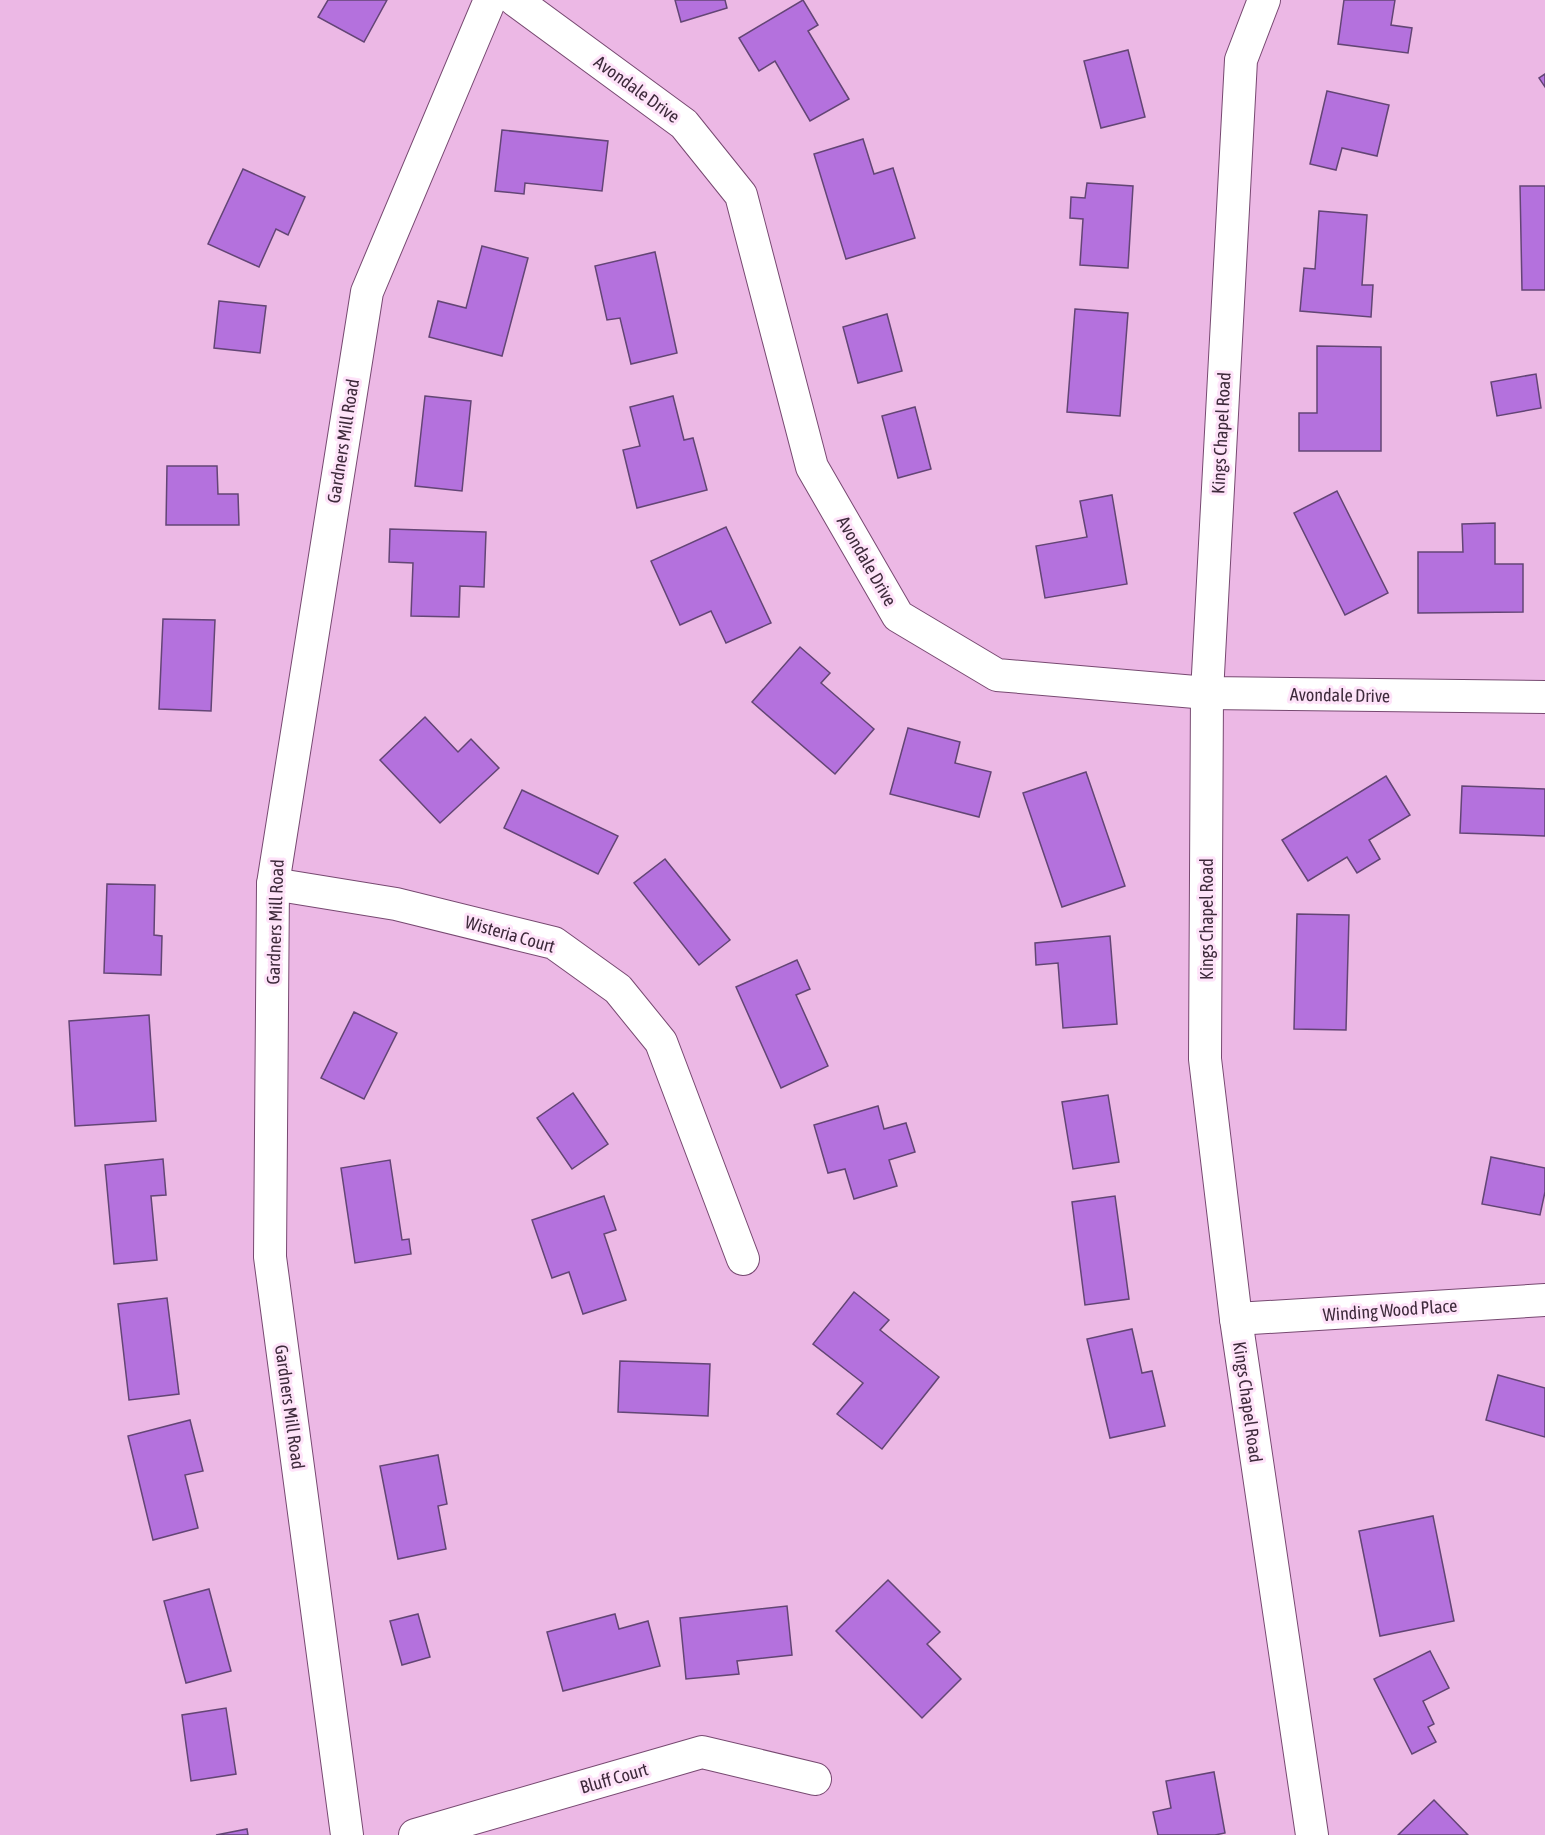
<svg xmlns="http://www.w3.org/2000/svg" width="1545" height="1835" font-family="'Asap Condensed',sans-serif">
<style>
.building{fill:#b471dd;stroke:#634575;stroke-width:1.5}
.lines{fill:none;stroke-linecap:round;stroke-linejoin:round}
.minor-casing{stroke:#774971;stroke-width:34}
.minor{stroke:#fff;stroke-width:32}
.labels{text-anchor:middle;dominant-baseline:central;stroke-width:6;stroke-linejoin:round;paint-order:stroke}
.street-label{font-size:18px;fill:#3e2a3b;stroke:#fee3f9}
</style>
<rect width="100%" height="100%" fill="#ecb8e5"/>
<!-- building -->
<g class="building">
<path d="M328,0H387L364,42L318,17Z"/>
<path d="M675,0H725L727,8L681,22Z"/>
<path d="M803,0L818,25L808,31L849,99L810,121L775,61L759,71L739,38Z"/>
<path d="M1344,0H1395L1391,25L1412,28L1408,53L1338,44Z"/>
<path d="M1128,50L1145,117L1101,128L1084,61Z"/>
<path d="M1545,74V87L1539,78Z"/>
<path d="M1327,91L1389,105L1377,156L1342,148L1336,170L1310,164Z"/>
<path d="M502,130L608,141L602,191L525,183L524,194L495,191Z"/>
<path d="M863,139L874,174L893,168L915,238L846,259L814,154Z"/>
<path d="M243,169L305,197L288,235L276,229L259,267L208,244Z"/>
<path d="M1087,183L1133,186L1128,268L1080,265L1083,219L1070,218L1071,197L1085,198Z"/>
<path d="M1520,186H1545V290H1522Z"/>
<path d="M1319,211L1367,215L1362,285H1373L1371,317L1300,311L1304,268L1315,269Z"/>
<path d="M482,246L528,258L502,356L429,337L438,301L466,308Z"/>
<path d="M655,252L677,353L631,364L620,318L607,320L595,266Z"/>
<path d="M219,301L266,306L260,353L214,348Z"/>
<path d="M1075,309L1128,313L1120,416L1067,412Z"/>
<path d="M887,314L902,371L858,383L843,327Z"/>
<path d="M1317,346L1381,347V451H1299V413H1317Z"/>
<path d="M1536,374L1541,408L1497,416L1491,382Z"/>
<path d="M425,396L471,401L462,491L415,486Z"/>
<path d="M673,396L684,440L693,438L707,490L637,508L623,450L640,446L630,407Z"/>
<path d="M915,407L931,469L898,478L882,416Z"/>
<path d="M167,466H217L218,494H238L239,525H166Z"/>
<path d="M1337,491L1388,593L1345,615L1294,513Z"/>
<path d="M1112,495L1127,584L1045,598L1036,546L1087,537L1080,501Z"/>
<path d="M1495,523V564H1523V612L1418,613V552H1463L1462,524Z"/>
<path d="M726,527L771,623L726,643L711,611L680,625L651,561Z"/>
<path d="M390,529L486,532L484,587L460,586L459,617L411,616L413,563L389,562Z"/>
<path d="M163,619L215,620L211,711L159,709Z"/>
<path d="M800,647L830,673L821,683L874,729L835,774L752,702Z"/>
<path d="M425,717L458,752L471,739L499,768L440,823L380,760Z"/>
<path d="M908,728L960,742L955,763L991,772L979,817L890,794Z"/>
<path d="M1086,772L1125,886L1062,907L1023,793Z"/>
<path d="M1386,776L1410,815L1369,840L1380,859L1357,873L1347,857L1308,881L1282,840Z"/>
<path d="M1462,786L1545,789V836L1460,833Z"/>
<path d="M522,790L618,836L598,874L504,828Z"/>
<path d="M665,859L730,940L699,965L634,883Z"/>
<path d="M107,884L155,885L154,935L162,936L161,975L104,973Z"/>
<path d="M1297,914L1349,915L1346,1030L1294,1029Z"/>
<path d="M1110,936L1117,1024L1063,1028L1058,963L1036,965L1035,943Z"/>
<path d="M797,960L810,989L796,995L828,1066L781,1088L736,987Z"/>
<path d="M354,1012L397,1033L364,1099L321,1078Z"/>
<path d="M149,1015L156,1121L75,1126L69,1021Z"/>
<path d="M573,1093L608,1144L572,1169L537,1118Z"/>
<path d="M1108,1095L1119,1162L1073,1169L1062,1102Z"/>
<path d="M878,1106L884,1129L906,1123L915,1152L889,1160L897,1186L854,1199L845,1169L828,1173L814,1125Z"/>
<path d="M1491,1157L1545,1168V1192L1540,1215L1482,1204Z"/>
<path d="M163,1159L166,1195L151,1196L157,1260L114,1264L105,1165Z"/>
<path d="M390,1160L402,1240L409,1239L411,1254L355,1263L341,1168Z"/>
<path d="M604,1196L616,1230L604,1234L626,1300L583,1314L569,1272L552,1278L532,1220Z"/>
<path d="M1115,1196L1129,1299L1085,1305L1072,1202Z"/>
<path d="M854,1292L889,1320L880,1330L939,1377L882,1449L837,1414L863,1383L813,1344Z"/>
<path d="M167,1298L179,1394L129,1400L118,1304Z"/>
<path d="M1132,1329L1142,1373L1152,1371L1165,1426L1110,1438L1087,1339Z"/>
<path d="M620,1361L710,1364L708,1416L618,1412Z"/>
<path d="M1498,1375L1545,1388V1437L1486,1420Z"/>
<path d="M190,1420L203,1471L185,1475L198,1528L153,1540L128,1436Z"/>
<path d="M438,1455L447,1504L438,1506L446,1549L398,1559L380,1466Z"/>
<path d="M1433,1516L1454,1621L1380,1636L1359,1531Z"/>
<path d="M888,1580L940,1632L927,1644L961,1679L922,1718L836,1631Z"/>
<path d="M209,1589L231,1671L186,1683L164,1601Z"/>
<path d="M787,1606L792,1655L737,1661L739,1674L686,1679L680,1618Z"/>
<path d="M418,1614L430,1657L402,1665L390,1621Z"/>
<path d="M615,1614L619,1629L648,1621L660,1666L563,1691L547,1632Z"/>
<path d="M1430,1651L1449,1688L1423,1701L1434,1724L1428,1727L1436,1742L1412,1754L1374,1679Z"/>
<path d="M226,1708L236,1774L191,1781L182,1715Z"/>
<path d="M1214,1772L1225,1833L1215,1835H1158L1153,1812L1171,1808L1166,1781Z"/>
<path d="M1434,1800L1468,1835H1398Z"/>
<path d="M247,1829L248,1835H216Z"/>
</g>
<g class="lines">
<!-- minor casing -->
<g class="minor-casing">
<g id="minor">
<path d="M515,0L684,124L741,195L812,467L898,616L997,675L1207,693L1545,697"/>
<path d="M1264,0L1241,60L1207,693L1205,1059L1236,1319L1312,1835"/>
<path d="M273,884L396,904L554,943L618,989L661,1042L743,1259"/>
<path d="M1236,1319L1545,1300"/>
<path d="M347,1835L270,1257L273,884L367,292L490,0"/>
<path d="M415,1835L702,1752L815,1779"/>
</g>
</g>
<!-- minor -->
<use href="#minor" class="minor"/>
</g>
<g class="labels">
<!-- street labels -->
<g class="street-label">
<text transform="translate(637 89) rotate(36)">Avondale Drive</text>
<text transform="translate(1221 433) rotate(-87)">Kings Chapel Road</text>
<text transform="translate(343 441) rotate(-81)">Gardners Mill Road</text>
<text transform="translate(867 561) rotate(60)">Avondale Drive</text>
<text transform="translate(1340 695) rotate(1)">Avondale Drive</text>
<text transform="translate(1206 919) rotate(-90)">Kings Chapel Road</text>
<text transform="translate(275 922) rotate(-88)">Gardners Mill Road</text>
<text transform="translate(510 934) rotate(16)">Wisteria Court</text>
<text transform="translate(1390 1310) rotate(-4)">Winding Wood Place</text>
<text transform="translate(1248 1402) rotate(82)">Kings Chapel Road</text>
<text transform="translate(290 1407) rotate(82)">Gardners Mill Road</text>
<text transform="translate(614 1778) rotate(-16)">Bluff Court</text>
</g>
</g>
</svg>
